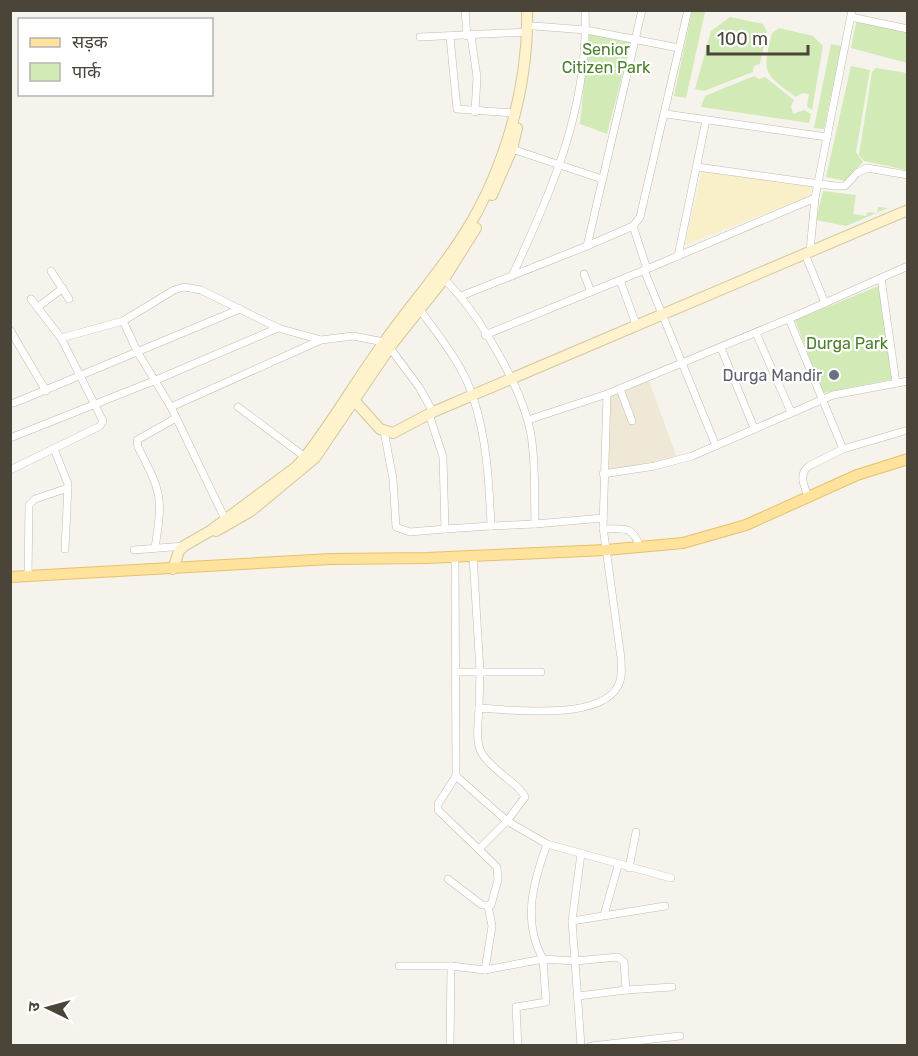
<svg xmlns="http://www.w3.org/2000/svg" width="918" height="1056" font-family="Rubik,'Noto Sans Devanagari',sans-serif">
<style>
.education{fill:#efe8d6}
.green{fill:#d2eab5}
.sand{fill:#f9efc9}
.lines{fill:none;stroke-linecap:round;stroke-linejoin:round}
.street-casing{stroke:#c2bbae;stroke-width:8}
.secondary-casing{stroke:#d6c79b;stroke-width:12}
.primary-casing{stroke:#e6c16a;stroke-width:12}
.street{stroke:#fff;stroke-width:7}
.secondary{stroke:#fff3cd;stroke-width:10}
.primary{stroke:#ffe39c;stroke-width:10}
.worship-dot{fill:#6b7280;stroke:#fff;stroke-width:2}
.labels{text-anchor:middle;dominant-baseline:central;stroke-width:4.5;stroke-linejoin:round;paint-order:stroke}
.park-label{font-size:16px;fill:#4a7f2a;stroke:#fff}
.worship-label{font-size:16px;fill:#5b616d;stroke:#fff;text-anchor:end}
</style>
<rect width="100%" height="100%" fill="#f6f3ec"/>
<!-- education -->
<path class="education" d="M649,381L677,458L606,470L610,395Z"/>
<!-- green -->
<g class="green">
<path d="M692,11L705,12L686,98L674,96Z"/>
<path d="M730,17L763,24L767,31L760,64L754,66L753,72L704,91L695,89L711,31Z"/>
<path d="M859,21L907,33V63L851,48L856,23Z"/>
<path d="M779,28L813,36L823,46L812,110L807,106L809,94L802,93L796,97C763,73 762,73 772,33Z"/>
<path d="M589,34L631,41L607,134L580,124Z"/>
<path d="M831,44L841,46L824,129L814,128Z"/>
<path d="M851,66L870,70L856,152L863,162L846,181L826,177Z"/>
<path d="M876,68L907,73V170L864,161L859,155L872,72Z"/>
<path d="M754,76L759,79L765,77L794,100L791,106L793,114L804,110L811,114L809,123L701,107L705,96Z"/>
<path d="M823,191L856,195L853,214L866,216L867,212L877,213L878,207L888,208L846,226L816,220Z"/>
<path d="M881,285L893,379L823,393L795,320Z"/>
</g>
<!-- sand -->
<path class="sand" d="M702,171L812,187L810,196L685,245Z"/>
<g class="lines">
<!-- street casing -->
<g class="street-casing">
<g id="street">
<path d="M465,10L467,36"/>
<path d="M851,17L908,29"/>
<path d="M534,26L586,30L679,48"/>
<path d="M471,36L477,77L475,112"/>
<path d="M420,37L527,32"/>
<path d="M450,37L457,109L514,113"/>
<path d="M666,114L827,137"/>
<path d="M512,149L602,179"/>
<path d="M697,167L835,186H845L857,173L867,168L908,175"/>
<path d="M815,198L852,10"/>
<path d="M587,246L633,226L640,217L688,10"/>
<path d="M805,254L825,303"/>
<path d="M678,256L706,120"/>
<path d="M647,269L815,198L810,251"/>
<path d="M644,270L716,446"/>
<path d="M51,271L69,299"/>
<path d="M584,274L591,292"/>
<path d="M512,276C552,191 589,106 585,10"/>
<path d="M881,278L896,383"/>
<path d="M444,279C478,312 523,388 531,435C536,464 534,494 535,524L603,518"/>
<path d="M620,280L637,327"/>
<path d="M461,296L587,246L642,10"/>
<path d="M38,307L63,288"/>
<path d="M420,310C439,336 463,365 473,397C487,439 489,482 491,526L535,524"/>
<path d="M789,319L843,449"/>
<path d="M123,321L138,353L171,407L225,519"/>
<path d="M10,330L46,391"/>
<path d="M756,333L791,412"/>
<path d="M485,335L647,269L633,226"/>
<path d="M61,338L123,321L174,290L184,287L201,290L278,328L321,340"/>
<path d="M390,348L419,387L433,412"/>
<path d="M721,348L754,428"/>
<path d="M620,389L632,421"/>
<path d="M14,403L240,309"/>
<path d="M171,407L321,340L353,336L384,342"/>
<path d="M238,407L305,457"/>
<path d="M429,414L443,457L445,529L491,526"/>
<path d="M528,420L607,394"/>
<path d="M384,431L393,479L396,527L410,532L445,529"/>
<path d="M10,438L156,380L278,328"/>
<path d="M54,449L68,484L65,549"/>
<path d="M10,470L100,426L103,421L61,338L31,299"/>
<path d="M603,474L655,466L692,456L833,395L908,381"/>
<path d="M808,497C804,485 798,474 809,466L843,449L908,430"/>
<path d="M603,529C625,529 632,525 640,547"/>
<path d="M155,548C163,496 162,494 138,447L137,440L176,418"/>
<path d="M134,550L184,546"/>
<path d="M455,556L456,776"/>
<path d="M473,556L480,671L479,708"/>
<path d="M28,576L29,505L35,499L68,488"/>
<path d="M456,672H541"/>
<path d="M479,849L507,821L525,797C522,790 515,785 509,780C475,752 476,751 479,708C511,710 600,721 618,686C623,677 621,667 621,658L603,527L607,394L800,314L908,266"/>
<path d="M581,854L572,921L575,961L543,959C522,921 533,883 547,844L671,878"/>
<path d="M629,868L636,832"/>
<path d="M448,879L482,905H491L498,880L497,867L438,810V804L456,776L507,821L547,844"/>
<path d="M604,915L618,866"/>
<path d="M572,921L665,906"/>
<path d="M399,966H451"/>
<path d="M485,970L492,926L488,906"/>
<path d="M578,996L626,990"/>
<path d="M450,1046L451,966L485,970L543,959L546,1002L516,1007L518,1046"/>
<path d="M581,1046L575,961L618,957L624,962L626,990L672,987"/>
<path d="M591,1046L680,1036"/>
</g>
</g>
<!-- secondary casing -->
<g class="secondary-casing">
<g id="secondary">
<path d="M492,195L512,149L517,128"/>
<path d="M351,397L380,429L393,433L433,412L908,210"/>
<path d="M216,531L251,511L315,458L393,343L444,279L476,228"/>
<path d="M173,569L179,551L184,546L210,531L296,467L305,457C334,420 357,379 385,341C411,304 442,270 466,231C505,168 529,85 527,10"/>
</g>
</g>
<!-- primary casing -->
<g class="primary-casing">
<path id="primary" d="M10,577L331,559L427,558L606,550L683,543L746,525L857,475L908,459"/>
</g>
<!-- street -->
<use href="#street" class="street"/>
<!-- secondary -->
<use href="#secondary" class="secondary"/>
<!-- primary -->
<use href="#primary" class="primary"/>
</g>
<!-- markers -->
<circle class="worship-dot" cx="834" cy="375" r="6"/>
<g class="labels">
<!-- park labels -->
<g class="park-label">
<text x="606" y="49">Senior<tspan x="606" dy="18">Citizen Park</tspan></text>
<text x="847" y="343">Durga Park</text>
</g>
<!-- worship labels -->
<g class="worship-label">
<text x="822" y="375">Durga Mandir</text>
</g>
</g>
<!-- border -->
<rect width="918" height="1056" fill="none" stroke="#4b4439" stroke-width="24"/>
<!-- legend -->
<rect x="18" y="18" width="195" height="78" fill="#ffffff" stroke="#b7b4b0" stroke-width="1.5"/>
<rect x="30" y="38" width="30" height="9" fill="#ffe39c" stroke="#b7b4b0" stroke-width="1.5"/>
<text x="72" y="48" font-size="18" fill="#4b4439">सड़क</text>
<rect x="30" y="63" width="30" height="18" fill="#d2eab5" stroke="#b7b4b0" stroke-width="1.5"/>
<text x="72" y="78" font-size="18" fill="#4b4439">पार्क</text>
<!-- north arrow -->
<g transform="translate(48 1008) rotate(275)" stroke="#ffffff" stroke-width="4.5" paint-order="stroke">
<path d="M0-4.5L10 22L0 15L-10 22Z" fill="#4b4439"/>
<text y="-9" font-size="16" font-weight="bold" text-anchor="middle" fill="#4b4439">उ</text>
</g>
<!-- scale -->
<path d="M708 45v9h100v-9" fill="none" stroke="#4b4439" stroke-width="3"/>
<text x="717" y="45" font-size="18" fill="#4b4439" stroke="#ffffff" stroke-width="4.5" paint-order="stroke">100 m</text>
</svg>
